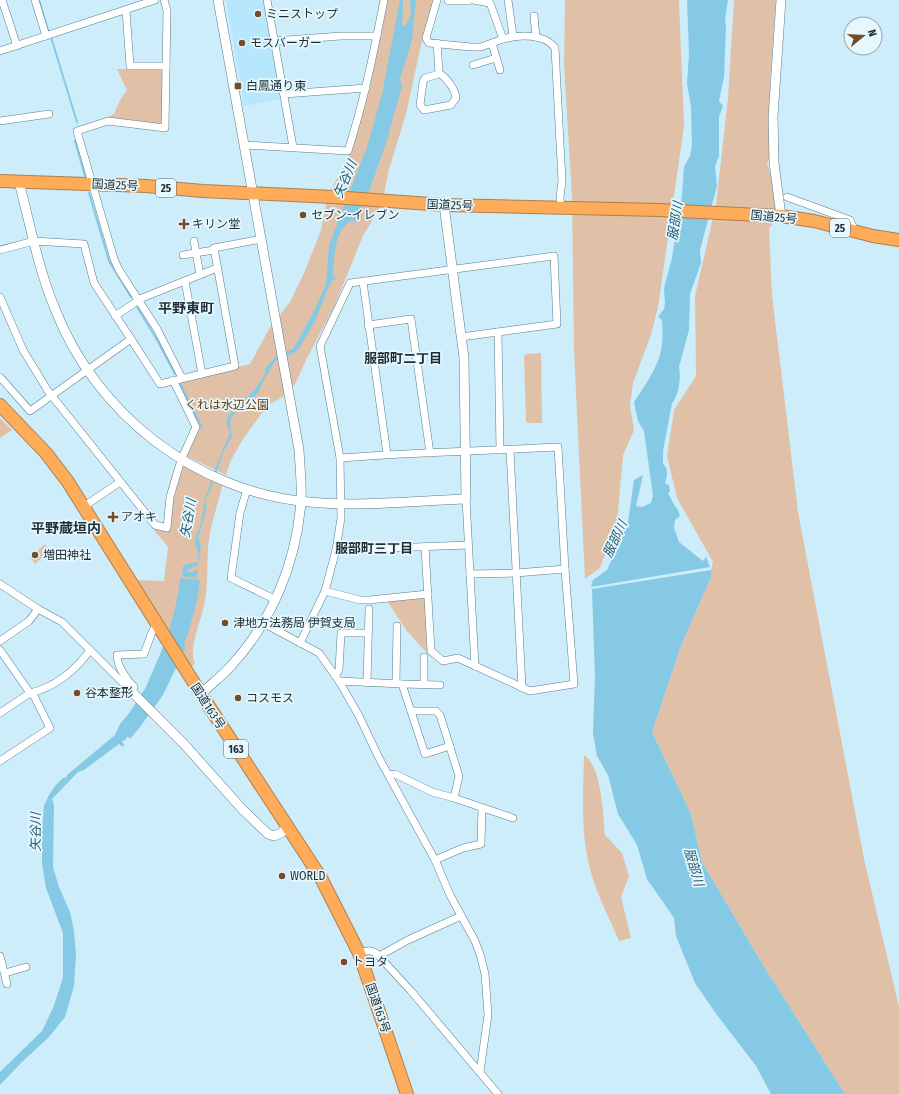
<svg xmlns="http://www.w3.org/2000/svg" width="899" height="1094" font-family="'Fira Sans Condensed','Noto Sans JP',sans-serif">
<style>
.built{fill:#b6e7fc}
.green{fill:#e0c1a7}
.water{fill:#85c9e5}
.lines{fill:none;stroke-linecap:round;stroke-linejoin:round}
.stream{stroke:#85c9e5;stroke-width:2}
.street-casing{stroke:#587d8d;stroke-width:8}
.secondary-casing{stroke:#587d8d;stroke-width:10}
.highway-casing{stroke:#af7f4c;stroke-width:14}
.street{stroke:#fff;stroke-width:7}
.secondary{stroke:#fff;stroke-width:9}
.highway{stroke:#feab5a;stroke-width:12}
.poi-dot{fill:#734d29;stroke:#e7f7fe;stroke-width:1.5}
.labels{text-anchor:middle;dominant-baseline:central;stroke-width:3.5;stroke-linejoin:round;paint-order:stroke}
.shield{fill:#e7f7fe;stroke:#5a6a70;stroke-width:1}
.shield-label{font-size:11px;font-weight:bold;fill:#1d2d33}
.poi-label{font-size:12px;fill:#1d2d33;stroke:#e7f7fe;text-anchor:start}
.street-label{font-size:12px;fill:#1d2d33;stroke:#e7f7fe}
.park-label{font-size:12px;fill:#673a04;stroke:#e7f7fe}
.water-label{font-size:13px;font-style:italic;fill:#245a6f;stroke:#e7f7fe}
.neighbourhood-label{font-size:13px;font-weight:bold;fill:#1d2d33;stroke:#e7f7fe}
.quarter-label{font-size:14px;font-weight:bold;fill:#1d2d33;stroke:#e7f7fe}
</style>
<rect width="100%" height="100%" fill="#cdedfb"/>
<!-- built -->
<path class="built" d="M226,0H264L281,99L244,106Z"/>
<!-- green -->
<g class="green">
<path d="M388,0H433V7L421,45L406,114L389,169L384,194L379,209L363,236L334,307L306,360L295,384L281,398L268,405L243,439L231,460L226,475L188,457L187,454L200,427L179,384L180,381L250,364L269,329L290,302L305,271L321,230L326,205L330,191L346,163L360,123L367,98Z"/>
<path d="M565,0H679L684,126L658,307L651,335L633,383L630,406L634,430L623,455L617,523L600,568L585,579L574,352L572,197L564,66Z"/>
<path d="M734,0H776L770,80L769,138L770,158L767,164C774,182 776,203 775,222L769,228L772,295L798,512L864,859L899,1007V1094H845L763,965L702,862L691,814L652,732L681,646L711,577V570L713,562L677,498L667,456L674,410L696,376L695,296L716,205L728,98Z"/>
<path d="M117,69H159L163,72L162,122L159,124L108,117L114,114L120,100L127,90Z"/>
<path d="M541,353L542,423H529L526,422L524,356L527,354Z"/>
<path d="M0,418L12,430L0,438Z"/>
<path d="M184,464L223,482C219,501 212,520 209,539C206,561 209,584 204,606C201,620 188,650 195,663L190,669L135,580L164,581L168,547L153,529L169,532L174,499Z"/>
<path d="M45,544L49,551L35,564L30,557Z"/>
<path d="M422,597L425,599L427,653L407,631L387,601Z"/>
<path d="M584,755C602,767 603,814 605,835L622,853L629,876L621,897L631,938L619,941C611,921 598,897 592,876C580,837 583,796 584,755Z"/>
</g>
<!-- water -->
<g class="water">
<path d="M400,0H403V10L402,26L406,25L411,13L410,0H416L412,40L400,79L402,86L387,140L371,186L354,225L353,220C334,229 334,257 333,276L337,279L331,281L315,321L298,350L294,353L275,361L261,385C261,395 239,409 231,417L230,427L232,436L223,453L209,494L207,496L205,504L207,507L198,539L201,544L198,565L187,570V572H194L198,569L197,578L182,576L183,566L187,564L198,562V553L195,541L196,535L200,527L206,494L208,492L216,466L230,433L226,421L234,407L241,403L256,388L266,372L264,370L275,357L293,349L295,346L314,311L326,284L329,245L367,147L382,94Z"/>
<path d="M687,0H728L725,19L726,27L724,77L719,101L723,106L719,117V156L715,166L717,186L700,250L701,263L690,294L689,330L679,367C681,377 679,396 672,403L663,451V464C669,469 667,477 665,483L669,485L670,491L668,494C671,497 671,499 673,503C676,508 678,509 680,516L675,520L674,528L679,542L703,561L706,557L710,567L591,587L593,580L607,570L628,522L634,480L643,475L636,506L642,507L651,503L653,496L644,431L638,421L634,402C643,388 655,372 660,355C663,344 663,331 662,320L658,317L664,309L665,304L664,288L672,258L682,195L684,167L690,156L692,145L691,107L687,84L689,54Z"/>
<path d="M711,570V577L681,646L652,732L691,814L702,862L763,965L845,1094H771L756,1066L717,1015L695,983L676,936L674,918L647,879L637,845L618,814L608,775L597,756L593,733L595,677L592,589Z"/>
<path d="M180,578L200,580C198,602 191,624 184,645L185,649L163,695L140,727L131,738L126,737V740L122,741L124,745L123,747L119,744L84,770L78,772L52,799L54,805L53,867L59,887L70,912L74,931L76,955L74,986L65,1017L48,1038L22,1062L0,1085V1072L42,1031L53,1008L63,978V933L46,888L42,863V831L44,806L49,795L55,786L63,778L67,777V775L115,735L120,724L130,712L146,687L161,652L171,625L178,595Z"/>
</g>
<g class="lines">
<!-- stream -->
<g class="stream">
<path d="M39,0L49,33"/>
<path d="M51,37L77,122"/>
<path d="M75,141L85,176"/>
<path d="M89,193L109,261L131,297"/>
<path d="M137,307L156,338L175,374"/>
<path d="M181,385L202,428"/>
</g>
<!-- street casing -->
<g class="street-casing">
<g id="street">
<path d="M2,0L17,46"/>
<path d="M35,0L46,36"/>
<path d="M164,0L167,10L165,128L108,121L77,131L114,259L119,270L157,329L182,378"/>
<path d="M267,0L293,147"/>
<path d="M437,0L426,38L429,43L471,47H481L503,39"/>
<path d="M473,0L490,3L503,39C518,35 545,33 555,48L562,181L560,197L561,208"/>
<path d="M508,0L513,36"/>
<path d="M126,10L130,66H166"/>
<path d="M534,16L536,37"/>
<path d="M274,41L341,36H377"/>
<path d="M437,43L439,73C447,78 455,89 456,98L451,105L424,110L420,105L423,82L425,78L436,75L439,73"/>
<path d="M492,43L500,70"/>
<path d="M0,51L155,0"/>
<path d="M473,65L496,58"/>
<path d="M284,94L366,88"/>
<path d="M0,121L49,114"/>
<path d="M244,145L348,151C364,101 374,51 384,0"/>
<path d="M787,197L850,220L853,227V231"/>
<path d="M194,241L200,275"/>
<path d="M0,250L34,241L84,244L94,283L131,339L30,411L0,377"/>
<path d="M183,255L214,250"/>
<path d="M185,281L202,374"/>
<path d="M363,282L387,454"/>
<path d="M0,297L23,350L48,391L155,525L167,528L170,497L181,460L196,427L173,380"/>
<path d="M115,316L142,298L217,268"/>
<path d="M368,325L411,319L430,453"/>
<path d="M498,332L500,450"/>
<path d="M131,339L160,384L235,366L214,248L261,239"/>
<path d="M510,450L522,688"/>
<path d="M340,458C413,452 486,451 558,447L565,569L574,684L530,691L458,658L443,661L431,651L425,547"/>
<path d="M247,489L240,513L231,578L276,600"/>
<path d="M466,499L475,666"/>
<path d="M83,507L120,482"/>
<path d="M336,550L468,545"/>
<path d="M470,574L516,573L565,569"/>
<path d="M0,584L38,609L62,622L134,694"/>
<path d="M325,591L360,600H369L428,594"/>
<path d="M263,623L319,653L339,681L359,716L379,758L435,860L450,895L475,941L480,954L485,974L488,1015L480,1072"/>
<path d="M0,641L29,621L38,609"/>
<path d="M300,643L325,591L336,550L341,518L340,458L320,346L350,283L554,256L557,324L461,337"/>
<path d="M0,650L30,693L34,696L50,728L0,761"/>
<path d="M424,657V684"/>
<path d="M335,676L339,670L341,633H368"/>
<path d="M339,681L402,684L425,754L450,746"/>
<path d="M367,683L369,609"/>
<path d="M396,683L397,626"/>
<path d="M402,684L440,685"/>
<path d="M132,692L134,687C126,679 117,666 117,655L144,654L152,632L157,624"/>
<path d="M411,711H436L440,715L459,776L454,798"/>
<path d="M0,713L30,693C54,688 76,670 90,650"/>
<path d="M389,775L395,774L432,792L454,798L513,818"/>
<path d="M435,860L463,848L481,844L482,808"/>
<path d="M359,953C366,951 370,949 376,953L411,991L498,1094"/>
<path d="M0,956L7,984"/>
<path d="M379,956L408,940L461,916"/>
<path d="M5,973L26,967"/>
</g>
</g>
<!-- secondary casing -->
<g class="secondary-casing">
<g id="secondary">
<path d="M449,0H468"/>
<path d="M19,182C30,224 38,268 55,309C96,414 196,492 309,502C359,507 415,501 466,499L464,358L444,205"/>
<path d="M781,216L774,163L773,117L781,0"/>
<path d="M134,694L184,744L242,809L268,834L274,836L281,833L287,828"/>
<path d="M201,694C210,685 221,677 230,667C272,622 296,563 301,502C302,485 300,468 299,450L218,0"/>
</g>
</g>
<!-- highway casing -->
<g class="highway-casing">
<g id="highway">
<path d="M0,181L146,186L203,191L333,197L444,205L659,210L781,216L814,221L873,236L899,240"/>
<path d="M0,405L46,453L68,482L201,694L321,878L359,953L407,1094"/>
</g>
</g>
<!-- street -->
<use href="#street" class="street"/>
<!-- secondary -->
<use href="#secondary" class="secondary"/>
<!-- highway -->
<use href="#highway" class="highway"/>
</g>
<!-- markers -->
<g class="poi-dot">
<circle cx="258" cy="14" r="4"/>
<circle cx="242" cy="43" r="4"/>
<rect x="234" y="82" width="8" height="8" rx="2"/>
<circle cx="303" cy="215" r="4"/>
<path d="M182 218h4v4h4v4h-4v4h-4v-4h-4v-4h4z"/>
<path d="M111 511h4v4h4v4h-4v4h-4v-4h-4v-4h4z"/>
<circle cx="35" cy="555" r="4"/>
<circle cx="225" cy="623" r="4"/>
<circle cx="77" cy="693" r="4"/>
<circle cx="238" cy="698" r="4"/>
<circle cx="282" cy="876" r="4"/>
<circle cx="344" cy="962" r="4"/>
</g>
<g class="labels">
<!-- shield labels -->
<g class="shield">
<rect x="156" y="179" width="20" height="18" rx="3"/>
<rect x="830" y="219" width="20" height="18" rx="3"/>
<rect x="224" y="740" width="24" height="18" rx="3"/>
</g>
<g class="shield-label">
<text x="166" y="188">25</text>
<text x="840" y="228">25</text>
<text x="236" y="749">163</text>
</g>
<!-- poi labels -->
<g class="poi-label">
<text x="266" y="14">ミニストップ</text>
<text x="250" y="43">モスバーガー</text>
<text x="246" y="86">白鳳通り東</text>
<text x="311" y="215">セブン-イレブン</text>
<text x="192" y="224">キリン堂</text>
<text x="121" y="517">アオキ</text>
<text x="43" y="555">増田神社</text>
<text x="233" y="623">津地方法務局 伊賀支局</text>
<text x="85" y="693">谷本整形</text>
<text x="246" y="698">コスモス</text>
<text x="290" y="876">WORLD</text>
<text x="352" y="962">トヨタ</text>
</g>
<!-- street labels -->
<g class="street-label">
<text transform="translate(115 185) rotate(3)">国道25号</text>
<text transform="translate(450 205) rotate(2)">国道25号</text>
<text transform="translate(774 217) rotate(5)">国道25号</text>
<text transform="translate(208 706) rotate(57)">国道163号</text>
<text transform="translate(378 1008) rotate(71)">国道163号</text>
</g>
<!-- park labels -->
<g class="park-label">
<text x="227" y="405">くれは水辺公園</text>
</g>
<!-- water labels -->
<g class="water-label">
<text transform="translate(345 179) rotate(-67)">矢谷川</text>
<text transform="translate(675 221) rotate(-81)">服部川</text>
<text transform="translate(188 518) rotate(-80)">矢谷川</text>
<text transform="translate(615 539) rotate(-65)">服部川</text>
<text transform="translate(35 832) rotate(-90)">矢谷川</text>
<text transform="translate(694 867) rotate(74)">服部川</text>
</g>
<!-- neighbourhood labels -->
<g class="neighbourhood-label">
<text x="403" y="358">服部町二丁目</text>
<text x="374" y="548">服部町三丁目</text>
</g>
<!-- quarter labels -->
<g class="quarter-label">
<text x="186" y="308">平野東町</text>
<text x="66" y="528">平野蔵垣内</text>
</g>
</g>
<!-- north arrow -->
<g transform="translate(863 36) rotate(72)"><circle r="19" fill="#e7f7fe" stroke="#96a6ad"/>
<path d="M0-3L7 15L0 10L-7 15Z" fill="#734d29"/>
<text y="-6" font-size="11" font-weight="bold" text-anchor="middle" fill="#1d2d33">N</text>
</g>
</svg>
